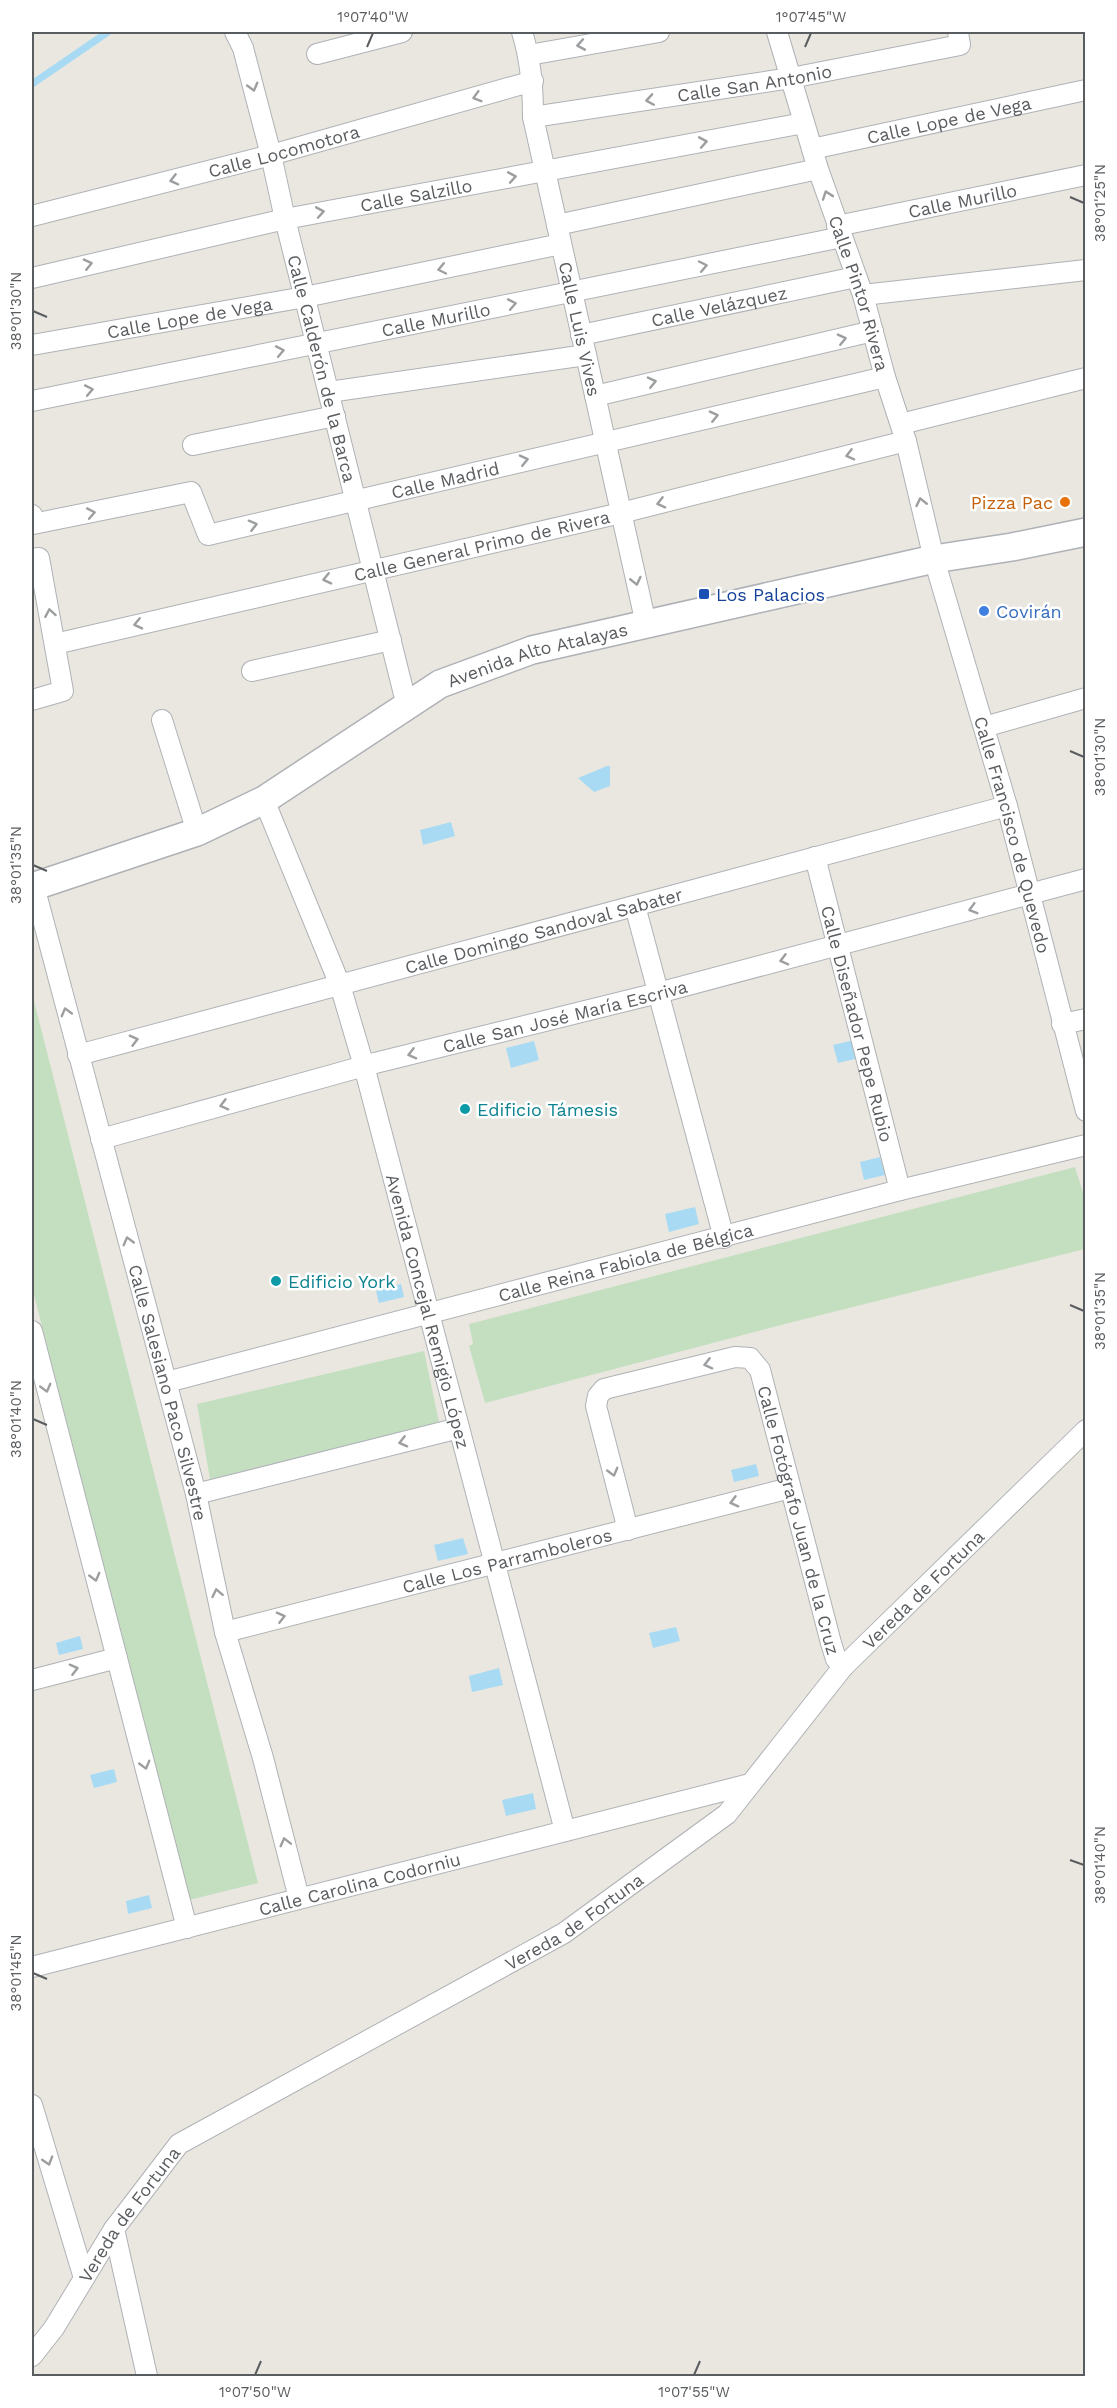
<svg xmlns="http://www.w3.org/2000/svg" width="1117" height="2408" font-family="'Work Sans',sans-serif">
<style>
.green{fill:#c4dfc0}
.water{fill:#a8dbf3}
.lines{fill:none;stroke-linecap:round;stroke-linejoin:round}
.stream{stroke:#a8dbf3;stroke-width:7}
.street-casing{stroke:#afb2b5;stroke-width:22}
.secondary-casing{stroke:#aeb1b5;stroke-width:30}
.street{stroke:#fff;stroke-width:20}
.secondary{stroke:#fff;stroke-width:27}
.oneway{stroke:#9c9ea0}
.ticks{fill:none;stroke:#5a5d60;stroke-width:2}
.food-dot{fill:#e8710a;stroke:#fff;stroke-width:2}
.transit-dot{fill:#1a4fb4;stroke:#fff;stroke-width:2}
.shop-dot{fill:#3f7fe0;stroke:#fff;stroke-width:2}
.culture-dot{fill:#0f9aa8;stroke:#fff;stroke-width:2}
.labels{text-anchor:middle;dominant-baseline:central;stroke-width:5;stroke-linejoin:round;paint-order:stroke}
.street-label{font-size:18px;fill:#5a5d60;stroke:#fff}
.food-label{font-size:18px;fill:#c56008;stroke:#fff;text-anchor:end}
.transit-label{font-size:18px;fill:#164399;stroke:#fff;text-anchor:start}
.shop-label{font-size:18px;fill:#366cbe;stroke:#fff;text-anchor:start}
.culture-label{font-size:18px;fill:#0d838f;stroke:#fff;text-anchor:start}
.neatline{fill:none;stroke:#5a5d60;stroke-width:2}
.ticks-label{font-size:15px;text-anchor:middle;fill:#5a5d60}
</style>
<rect width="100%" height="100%" fill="#eae7e1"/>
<!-- green -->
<g class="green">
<path d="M32,993L258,1883L189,1900L32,1287Z"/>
<path d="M1075,1167L1085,1199V1249L781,1325L485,1403L469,1346L473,1344L469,1324Z"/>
<path d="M424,1351L439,1422L210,1479L197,1404Z"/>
</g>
<!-- water -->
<g class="water">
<path d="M607,766H610V786L594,792L578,778Z"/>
<path d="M451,822L455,836L423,845L420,830Z"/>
<path d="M854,1040L859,1058L838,1063L833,1045Z"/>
<path d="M534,1041L539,1060L511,1068L506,1048Z"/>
<path d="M880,1157L885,1175L864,1180L860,1162Z"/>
<path d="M695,1207L699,1224L669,1232L665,1214Z"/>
<path d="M401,1284L404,1297L379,1303L376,1291Z"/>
<path d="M756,1464L759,1476L734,1482L731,1470Z"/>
<path d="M463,1538L468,1554L438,1561L434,1545Z"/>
<path d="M676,1627L680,1641L653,1648L649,1633Z"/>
<path d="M80,1636L83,1649L59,1655L56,1643Z"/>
<path d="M499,1668L503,1685L472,1692L469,1676Z"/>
<path d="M114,1769L117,1782L94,1788L90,1775Z"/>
<path d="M533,1793L536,1809L506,1816L502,1800Z"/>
<path d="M149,1895L152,1908L128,1914L126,1901Z"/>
</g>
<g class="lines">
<!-- stream -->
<path class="stream" d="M32,84L108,32"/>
<!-- street casing -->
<g class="street-casing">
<g id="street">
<path id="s1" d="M235,32L243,48L271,155L285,219L407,706"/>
<path id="s2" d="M522,32C531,61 533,87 533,117L646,624"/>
<path id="s3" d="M777,32L818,169L863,295L885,377L906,441L934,559L1007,806L1086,1111"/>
<path d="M317,54L402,32"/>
<path d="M529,55L659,32"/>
<path id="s4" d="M533,117L791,78L960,45L958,32"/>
<path id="s5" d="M812,149L1086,90"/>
<path id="s6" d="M32,216L271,155L533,81"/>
<path d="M557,225L818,169"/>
<path id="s7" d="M837,226L1086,175"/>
<path id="s8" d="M32,278L285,219L804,123"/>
<path d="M863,295L1086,270"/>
<path id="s9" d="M581,335L856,277"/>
<path id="s10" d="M32,345L305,297L561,244"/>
<path d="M329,392L586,355"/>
<path d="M595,396L873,331"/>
<path id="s11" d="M32,401L842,237"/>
<path d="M901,424L1086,378"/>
<path d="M193,445L335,416"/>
<path id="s12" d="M32,515L33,524L191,492L208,535L885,377"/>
<path d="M32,559L39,558L63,691L32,700"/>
<path id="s13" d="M55,644L621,513L906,441"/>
<path d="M252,671L391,640"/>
<path d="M162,720L197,832"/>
<path d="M984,727L1086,698"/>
<path id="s14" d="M264,800L340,985L364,1066L565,1831"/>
<path id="s15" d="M815,857L900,1190"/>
<path id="s16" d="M34,886L196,1494L225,1632L263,1758L299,1898"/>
<path d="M635,906L724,1238"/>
<path d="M1062,1024L1086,1019"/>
<path id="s17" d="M78,1055L1007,806"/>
<path id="s18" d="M101,1139L375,1063L658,993L1086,879"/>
<path d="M32,1331L187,1928"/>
<path id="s19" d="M167,1382L900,1190L1086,1145"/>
<path d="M196,1494L459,1428"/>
<path id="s20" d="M628,1530L596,1406L598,1396L604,1389L735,1357L750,1358L760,1370L831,1643L836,1659L843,1667"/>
<path id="s21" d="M225,1632L790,1488"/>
<path d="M32,1680L117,1658"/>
<path id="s22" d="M32,1967L750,1784"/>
<path d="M32,2105L84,2278"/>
<path d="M114,2229L147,2376"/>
<path id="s23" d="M32,2356L54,2328L114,2229L179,2144L564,1933L727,1814L843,1667L1086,1430"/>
</g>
</g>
<!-- secondary casing -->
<g class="secondary-casing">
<g id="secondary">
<path id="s24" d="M32,887L197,832L264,800L440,684L532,650L934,559L1012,547L1086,532"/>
</g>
</g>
<!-- street -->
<use href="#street" class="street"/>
<!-- secondary -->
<use href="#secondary" class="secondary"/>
</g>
<!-- one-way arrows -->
<defs><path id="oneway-chevron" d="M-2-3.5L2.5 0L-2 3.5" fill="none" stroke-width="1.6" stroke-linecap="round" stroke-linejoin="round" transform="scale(1.5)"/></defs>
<g class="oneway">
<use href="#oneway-chevron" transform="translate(581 45) rotate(170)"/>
<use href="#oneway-chevron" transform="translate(253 87) rotate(75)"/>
<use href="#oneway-chevron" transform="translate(477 97) rotate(164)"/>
<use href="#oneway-chevron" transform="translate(650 100) rotate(171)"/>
<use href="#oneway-chevron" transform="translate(703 142) rotate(-10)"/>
<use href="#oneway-chevron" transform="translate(512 177) rotate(-10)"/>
<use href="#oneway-chevron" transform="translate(174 180) rotate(166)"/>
<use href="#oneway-chevron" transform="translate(827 195) rotate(-109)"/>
<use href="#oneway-chevron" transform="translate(320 212) rotate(-10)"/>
<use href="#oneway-chevron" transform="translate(88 264) rotate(-13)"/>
<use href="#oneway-chevron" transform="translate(703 266) rotate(-12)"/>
<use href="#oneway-chevron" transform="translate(442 269) rotate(168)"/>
<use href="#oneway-chevron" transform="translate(512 304) rotate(-11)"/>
<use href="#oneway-chevron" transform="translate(842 339) rotate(-13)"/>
<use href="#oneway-chevron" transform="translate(280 351) rotate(-11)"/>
<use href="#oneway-chevron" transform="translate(652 382) rotate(-13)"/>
<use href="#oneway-chevron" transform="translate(89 390) rotate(-11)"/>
<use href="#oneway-chevron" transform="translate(714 416) rotate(-13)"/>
<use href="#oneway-chevron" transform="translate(850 455) rotate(166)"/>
<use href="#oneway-chevron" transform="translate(524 460) rotate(-13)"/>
<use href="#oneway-chevron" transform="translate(921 502) rotate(-103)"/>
<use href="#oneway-chevron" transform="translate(661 503) rotate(166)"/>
<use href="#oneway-chevron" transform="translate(91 513) rotate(-11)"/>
<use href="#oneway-chevron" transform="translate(253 525) rotate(-14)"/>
<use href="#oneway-chevron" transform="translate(327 579) rotate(167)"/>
<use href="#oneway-chevron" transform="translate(636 581) rotate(77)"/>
<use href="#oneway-chevron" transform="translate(50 613) rotate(-100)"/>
<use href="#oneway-chevron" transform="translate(138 624) rotate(167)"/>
<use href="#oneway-chevron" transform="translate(973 909) rotate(164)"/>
<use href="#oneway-chevron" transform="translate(784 960) rotate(165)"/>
<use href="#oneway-chevron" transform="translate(66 1012) rotate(-105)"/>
<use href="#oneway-chevron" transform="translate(134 1040) rotate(-15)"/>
<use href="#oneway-chevron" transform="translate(412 1054) rotate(166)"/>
<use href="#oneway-chevron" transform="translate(224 1105) rotate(165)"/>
<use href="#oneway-chevron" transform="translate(128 1241) rotate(-105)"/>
<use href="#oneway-chevron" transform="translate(708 1364) rotate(166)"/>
<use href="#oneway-chevron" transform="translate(46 1388) rotate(75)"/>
<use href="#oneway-chevron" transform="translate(403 1442) rotate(166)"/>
<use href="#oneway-chevron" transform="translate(613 1472) rotate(75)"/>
<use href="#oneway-chevron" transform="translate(734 1502) rotate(165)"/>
<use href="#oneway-chevron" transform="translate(95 1577) rotate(75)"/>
<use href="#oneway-chevron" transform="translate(217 1593) rotate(-102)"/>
<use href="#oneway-chevron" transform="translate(281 1617) rotate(-14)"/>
<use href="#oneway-chevron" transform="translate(74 1669) rotate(-14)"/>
<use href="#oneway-chevron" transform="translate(145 1765) rotate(75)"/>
<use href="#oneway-chevron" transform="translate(285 1842) rotate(-104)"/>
<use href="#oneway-chevron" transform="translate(48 2161) rotate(73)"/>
</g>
<!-- ticks -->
<path class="ticks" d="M367,47L373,33M805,47L811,33M1070,197L1084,203M33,311L47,317M1070,751L1084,757M33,865L47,871M1070,1305L1084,1311M33,1419L47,1425M1070,1860L1084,1865M33,1973L47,1979M255,2375L261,2361M694,2375L700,2361"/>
<!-- markers -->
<circle class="food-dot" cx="1065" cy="502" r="6"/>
<rect class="transit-dot" x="698" y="588" width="12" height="12" rx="3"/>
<circle class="shop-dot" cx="984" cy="611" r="6"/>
<g class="culture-dot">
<circle cx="465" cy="1109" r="6"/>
<circle cx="276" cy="1281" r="6"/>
</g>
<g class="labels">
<!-- street labels -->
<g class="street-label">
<text stroke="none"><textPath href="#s4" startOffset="224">Calle San Antonio</textPath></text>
<text stroke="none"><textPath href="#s5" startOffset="140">Calle Lope de Vega</textPath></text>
<text stroke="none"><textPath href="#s6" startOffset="260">Calle Locomotora</textPath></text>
<text stroke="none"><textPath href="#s8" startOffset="393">Calle Salzillo</textPath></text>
<text stroke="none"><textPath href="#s7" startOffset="128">Calle Murillo</textPath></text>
<text stroke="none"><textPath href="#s3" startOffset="274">Calle Pintor Rivera</textPath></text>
<text stroke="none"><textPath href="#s9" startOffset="141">Calle Velázquez</textPath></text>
<text stroke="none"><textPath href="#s10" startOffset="160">Calle Lope de Vega</textPath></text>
<text stroke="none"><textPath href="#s11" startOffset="412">Calle Murillo</textPath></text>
<text stroke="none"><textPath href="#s2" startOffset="303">Calle Luis Vives</textPath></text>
<text stroke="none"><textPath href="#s1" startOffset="348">Calle Calderón de la Barca</textPath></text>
<text stroke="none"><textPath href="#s12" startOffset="460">Calle Madrid</textPath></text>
<text stroke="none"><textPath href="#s13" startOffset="438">Calle General Primo de Rivera</textPath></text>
<text stroke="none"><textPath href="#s24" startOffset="561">Avenida Alto Atalayas</textPath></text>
<text stroke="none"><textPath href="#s3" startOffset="837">Calle Francisco de Quevedo</textPath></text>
<text stroke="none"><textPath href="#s17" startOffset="482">Calle Domingo Sandoval Sabater</textPath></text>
<text stroke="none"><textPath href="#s18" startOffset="480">Calle San José María Escriva</textPath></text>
<text stroke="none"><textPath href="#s15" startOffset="172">Calle Diseñador Pepe Rubio</textPath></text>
<text stroke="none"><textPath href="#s19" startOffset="474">Calle Reina Fabiola de Bélgica</textPath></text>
<text stroke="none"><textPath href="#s14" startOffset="538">Avenida Concejal Remigio López</textPath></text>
<text stroke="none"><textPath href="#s16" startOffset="524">Calle Salesiano Paco Silvestre</textPath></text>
<text stroke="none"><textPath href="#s20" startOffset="468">Calle Fotógrafo Juan de la Cruz</textPath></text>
<text stroke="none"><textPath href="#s21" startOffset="291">Calle Los Parramboleros</textPath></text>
<text stroke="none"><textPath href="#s23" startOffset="1198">Vereda de Fortuna</textPath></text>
<text stroke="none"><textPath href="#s22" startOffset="338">Calle Carolina Codorniu</textPath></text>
<text stroke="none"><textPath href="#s23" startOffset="712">Vereda de Fortuna</textPath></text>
<text stroke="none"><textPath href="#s23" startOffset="172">Vereda de Fortuna</textPath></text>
</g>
<!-- food labels -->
<g class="food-label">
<text x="1053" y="502">Pizza Pac</text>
</g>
<!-- transit labels -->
<g class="transit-label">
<text x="716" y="594">Los Palacios</text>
</g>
<!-- shop labels -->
<g class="shop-label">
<text x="996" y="611">Covirán</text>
</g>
<!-- culture labels -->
<g class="culture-label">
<text x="477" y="1109">Edificio Támesis</text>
<text x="288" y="1281">Edificio York</text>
</g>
</g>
<!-- border -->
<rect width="1117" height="2408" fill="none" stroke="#ffffff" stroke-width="66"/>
<rect x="33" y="33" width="1051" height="2342" class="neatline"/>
<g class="ticks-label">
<text x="373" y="22">1°07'40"W</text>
<text x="811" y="22">1°07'45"W</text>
<text transform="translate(1100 203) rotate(-90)" y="5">38°01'25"N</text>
<text transform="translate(16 311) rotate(-90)" y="5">38°01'30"N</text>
<text transform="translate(1100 757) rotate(-90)" y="5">38°01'30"N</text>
<text transform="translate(16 865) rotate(-90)" y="5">38°01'35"N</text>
<text transform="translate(1100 1311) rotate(-90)" y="5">38°01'35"N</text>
<text transform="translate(16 1419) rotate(-90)" y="5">38°01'40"N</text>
<text transform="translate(1100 1865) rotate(-90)" y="5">38°01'40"N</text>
<text transform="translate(16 1973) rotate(-90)" y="5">38°01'45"N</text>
<text x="255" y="2397">1°07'50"W</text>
<text x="694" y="2397">1°07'55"W</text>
</g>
</svg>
